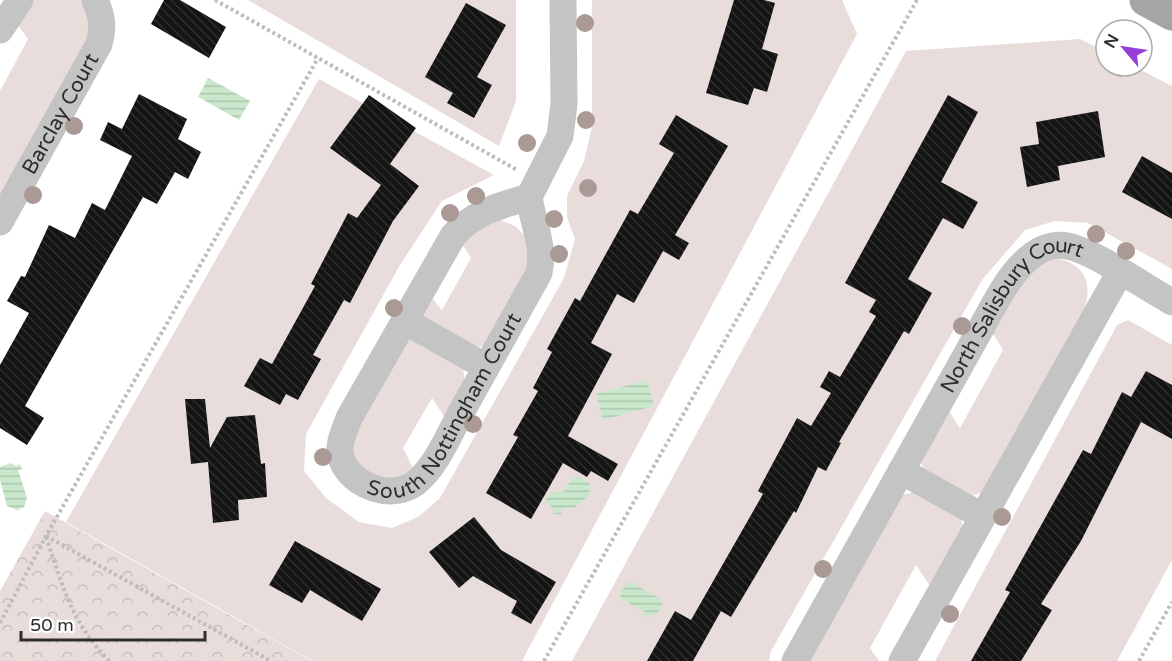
<svg xmlns="http://www.w3.org/2000/svg" width="1172" height="661" font-family="'Varela Round',sans-serif">
<style>
.grass{fill:#e9dddc}
.park{fill:url(#park-crowns)}
.water{fill:url(#water-rules)}
.building{fill:url(#building-back-hatch)}
.lines{fill:none;stroke-linecap:round;stroke-linejoin:round}
.path{stroke:#bdbdbd;stroke-width:4;stroke-dasharray:3 3;stroke-linecap:butt}
.minor{stroke:#c4c4c4;stroke-width:27}
.major{stroke:#a5a5a5;stroke-width:33}
.tree{fill:#aa9995}
.labels{text-anchor:middle;dominant-baseline:central;stroke-width:6;stroke-linejoin:round;paint-order:stroke}
.street-label{font-size:21px;fill:#2d2d2d;stroke:#fff}
</style>
<defs>
<pattern id="park-crowns" width="20" height="18" patternUnits="userSpaceOnUse" patternTransform="scale(1.5)"><rect width="20" height="18" fill="#e9dddc"/><path d="M2 6a3 3 0 1 1 6 0M12 15a3 3 0 1 1 6 0" fill="none" stroke="#c8bebd"/></pattern>
<pattern id="water-rules" width="6" height="5" patternUnits="userSpaceOnUse" patternTransform="scale(1.5)"><rect width="6" height="5" fill="#c9e8cb"/><path d="M0 2.5h6" fill="none" stroke="#adc7af"/></pattern>
<pattern id="building-back-hatch" width="6" height="6" patternUnits="userSpaceOnUse" patternTransform="scale(1.5)"><rect width="6" height="6" fill="#141414"/><path d="M-1 5l2 2M0 0l6 6M5-1l2 2" fill="none" stroke="#2e2e2e"/></pattern>
</defs>
<rect width="100%" height="100%" fill="#fff"/>
<!-- grass -->
<g class="grass">
<path d="M27,0H82L94,31L0,206V91L28,39L14,20Z"/>
<path d="M248,0H516V101L499,146Z"/>
<path d="M592,0H842L857,34L522,661H312L66,522L319,79L494,175L442,201L400,265L306,434L304,471L326,498L359,522L392,528L418,517L440,498L564,278L575,239L567,217V196L584,161L592,127Z"/>
<path d="M1080,39L1106,52V66H1133L1172,86V269L1088,223L1055,221L1025,230L982,280L771,651L769,661H572L906,51Z"/>
<path d="M495,218L515,226L526,237L529,267L487,345L466,351L426,329L419,309L428,293L442,310L471,258L459,239Z"/>
<path d="M1056,258C1093,267 1091,289 1082,321L986,491L965,498L925,474L918,453L945,405L960,428L1003,350L989,327L1027,268Z"/>
<path d="M1128,320L1172,345V560L1117,661H935L1117,325Z"/>
<path d="M412,338L463,368L465,383L445,418L432,398L403,448L414,470L399,479L360,473L347,435L398,344Z"/>
<path d="M920,491L959,511L964,531L932,589L916,565L870,648L879,661H802L895,496Z"/>
</g>
<!-- park -->
<path class="park" d="M45,511L311,661H0V591Z"/>
<!-- water -->
<g class="water">
<path d="M208,78L250,101L239,120L198,97Z"/>
<path d="M647,380L654,406L603,420L596,394Z"/>
<path d="M11,463L16,466L20,464L22,469L18,470L27,498L24,507L17,510L7,506L0,480V467Z"/>
<path d="M580,477L590,484L589,496L575,507L562,509V515L552,513L554,509L546,503V498L553,492H563L573,478Z"/>
<path d="M630,582L661,599L662,605L656,615L650,614L648,617L644,615L645,612L621,599L620,594L626,583Z"/>
</g>
<!-- building -->
<g class="building">
<path d="M164,0H180L226,27L209,58L151,24Z"/>
<path d="M734,0H764L775,3L762,49L778,54L767,92L754,88L748,105L706,93Z"/>
<path d="M466,3L506,25L477,77L492,85L474,118L447,103L453,93L425,77Z"/>
<path d="M139,94L187,119L178,139L201,152L188,179L175,172L157,204L143,197L25,406L44,418L27,445L0,428V365L29,313L7,301L21,276L25,277L49,225L75,238L92,203L105,210L132,156L100,140L108,122L122,129Z"/>
<path d="M369,95L416,128L390,164L419,186L393,221L350,303L344,300L313,355L321,359L298,400L286,394L280,405L244,386L260,358L272,364L315,286L311,284L348,213L357,218L381,185L330,148Z"/>
<path d="M948,95L978,112L941,182L978,202L963,229L943,218L908,279L932,293L909,334L904,331L839,442L841,443L826,471L818,467L796,513L794,511L731,617L721,611L693,661H647L675,611L691,620L763,494L758,491L797,418L811,426L831,393L820,387L829,371L840,377L876,316L869,312L876,300L845,283Z"/>
<path d="M1098,111L1105,157L1058,166L1060,180L1027,187L1020,147L1039,144L1036,122Z"/>
<path d="M676,115L728,146L675,235L689,243L679,260L663,251L634,303L617,294L591,343L612,354L568,436L618,464L608,481L591,471L587,477L563,463L531,519L486,493L518,437L513,435L538,391L533,388L552,352L547,349L575,298L580,301L630,210L638,214L674,153L659,144Z"/>
<path d="M1142,156L1172,173V219L1122,192Z"/>
<path d="M1146,371L1172,385V439L1141,422L1081,541L1041,604L1052,610L1021,661H971L1010,592L1005,590L1083,450L1091,454L1122,392L1131,397Z"/>
<path d="M185,399H205L210,448L227,417L255,415L261,464L265,463L267,497L238,500L239,520L213,523L208,462L191,464Z"/>
<path d="M474,517L501,550L556,582L531,624L511,613L517,601L473,576L459,588L429,552Z"/>
<path d="M295,541L381,589L362,621L310,590L302,603L269,585Z"/>
</g>
<g class="lines">
<!-- path -->
<g class="path">
<path d="M215,0L517,170"/>
<path d="M46,536L271,661"/>
<path d="M46,537C64,589 70,620 109,661"/>
<path d="M0,623L46,536L318,58"/>
<path d="M544,661L917,0"/>
<path d="M1139,661L1172,602"/>
</g>
<!-- minor -->
<g class="minor">
<path d="M0,30L20,0"/>
<path id="s1" d="M529,197C499,206 473,212 453,236L349,418C345,430 337,444 341,458C351,488 397,503 420,479C439,461 450,432 463,409C488,364 513,319 539,273C545,247 533,223 529,197L560,136L564,104L563,0"/>
<path id="s2" d="M0,222L99,44C104,28 102,16 95,0"/>
<path d="M405,321L486,367"/>
<path d="M901,471L982,516"/>
<path id="s3" d="M795,661L980,330C994,306 1007,276 1029,258C1039,249 1053,243 1067,246C1094,251 1145,287 1172,302"/>
<path d="M902,661L1120,272"/>
</g>
<!-- major -->
<path class="major" d="M1146,0L1172,14"/>
</g>
<!-- trees -->
<g class="tree">
<circle cx="585" cy="23" r="9"/>
<circle cx="586" cy="120" r="9"/>
<circle cx="74" cy="126" r="9"/>
<circle cx="527" cy="143" r="9"/>
<circle cx="588" cy="188" r="9"/>
<circle cx="33" cy="195" r="9"/>
<circle cx="476" cy="196" r="9"/>
<circle cx="450" cy="213" r="9"/>
<circle cx="554" cy="219" r="9"/>
<circle cx="1096" cy="234" r="9"/>
<circle cx="1126" cy="251" r="9"/>
<circle cx="559" cy="254" r="9"/>
<circle cx="394" cy="308" r="9"/>
<circle cx="962" cy="326" r="9"/>
<circle cx="473" cy="424" r="9"/>
<circle cx="323" cy="457" r="9"/>
<circle cx="1002" cy="517" r="9"/>
<circle cx="823" cy="569" r="9"/>
<circle cx="950" cy="614" r="9"/>
</g>
<g class="labels">
<!-- street labels -->
<g class="street-label">
<text stroke="none"><textPath href="#s2" startOffset="124">Barclay Court</textPath></text>
<text stroke="none"><textPath href="#s3" startOffset="417">North Salisbury Court</textPath></text>
<text stroke="none"><textPath href="#s1" startOffset="501">South Nottingham Court</textPath></text>
</g>
</g>
<!-- north arrow -->
<g transform="translate(1124 48) rotate(299)"><circle r="28" fill="#ffffff" stroke="#ababab" stroke-width="1.5"/>
<path d="M0-4.5L10 22L0 15L-10 22Z" fill="#963ed6"/>
<text y="-9" font-size="16" font-weight="bold" text-anchor="middle" fill="#2d2d2d">N</text>
</g>
<!-- scale -->
<path d="M21 631v9h184v-9" fill="none" stroke="#2d2d2d" stroke-width="3"/>
<text x="30" y="631" font-size="18" fill="#2d2d2d" stroke="#ffffff" stroke-width="4.5" paint-order="stroke">50 m</text>
</svg>
